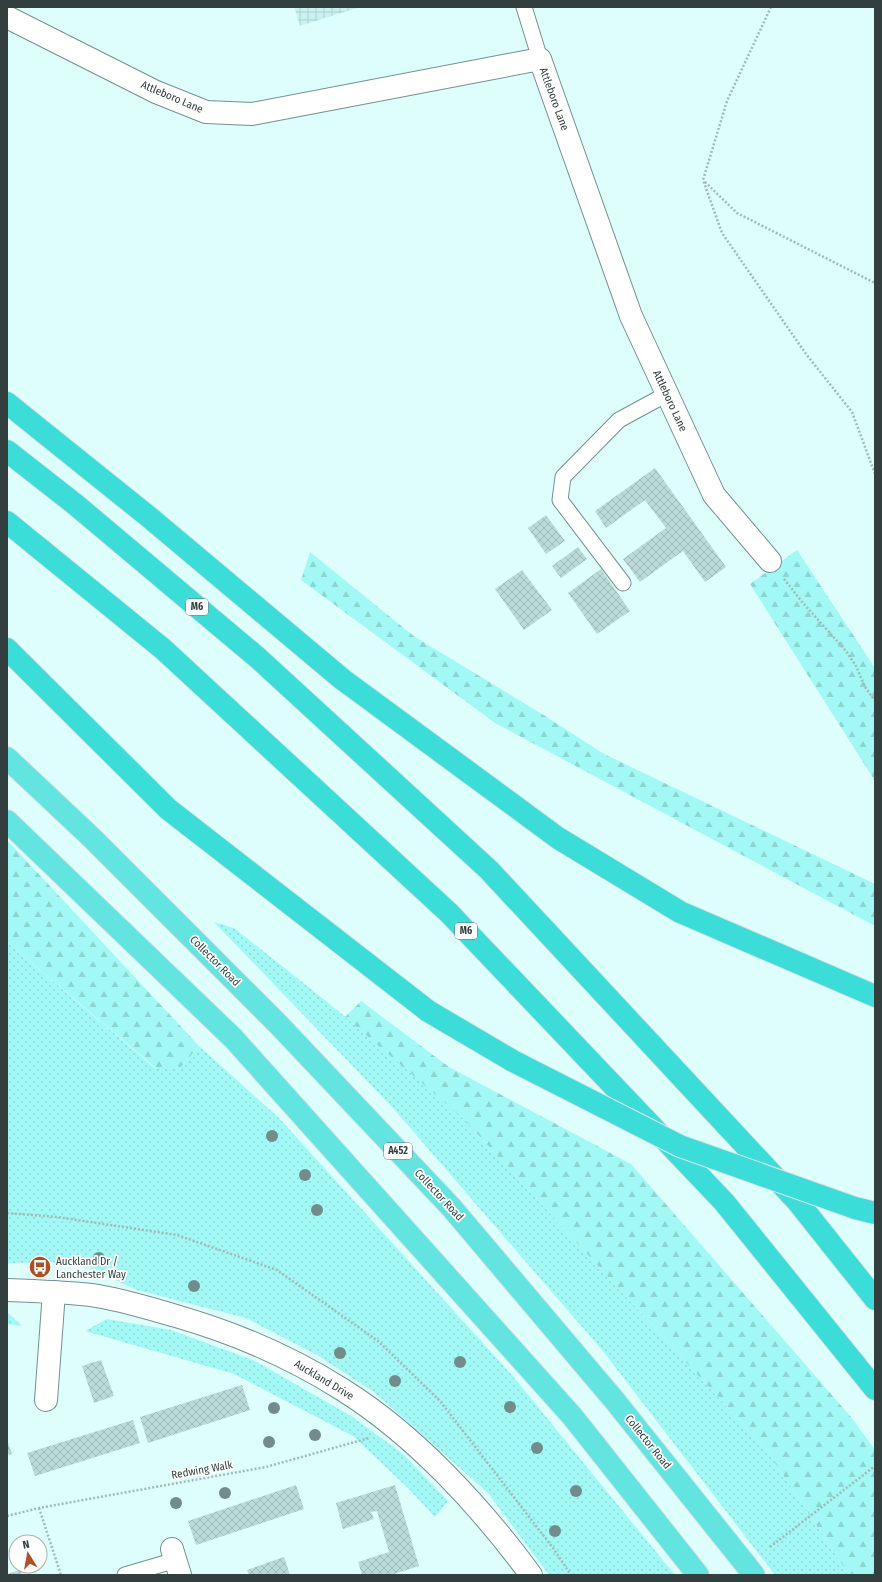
<svg xmlns="http://www.w3.org/2000/svg" width="882" height="1582" font-family="'Fira Sans Condensed',sans-serif">
<style>
.industrial{fill:url(#industrial-grid)}
.grass{fill:url(#grass-dots)}
.forest{fill:url(#forest-firs)}
.building{fill:url(#building-cross-hatch)}
.lines{fill:none;stroke-linecap:round;stroke-linejoin:round}
.service-casing{stroke:#73918f;stroke-width:17}
.minor-casing{stroke:#73918f;stroke-width:24}
.tertiary-casing{stroke:#73918f;stroke-width:24}
.trunk-casing{stroke:#e2e4e4;stroke-width:24}
.motorway-casing{stroke:#e2e4e4;stroke-width:24}
.path{stroke:#a1bab8;stroke-width:2.5;stroke-dasharray:2 2;stroke-linecap:butt}
.service{stroke:#fff;stroke-width:15}
.minor{stroke:#fff;stroke-width:22}
.tertiary{stroke:#fff;stroke-width:22}
.trunk{stroke:#62e4e0;stroke-width:22}
.motorway{stroke:#3bddd8;stroke-width:22}
.motorway-bridge-casing{stroke:#e2e4e4;stroke-width:24;stroke-linecap:butt}
.motorway-bridge{stroke:#3bddd8;stroke-width:22}
.tree{fill:#718c8a}
.labels{text-anchor:middle;dominant-baseline:central;stroke-width:3.5;stroke-linejoin:round;paint-order:stroke}
.shield{fill:#fff;stroke:#707979;stroke-width:1}
.shield-label{font-size:10px;font-weight:bold;fill:#333f3f}
.street-label{font-size:11px;fill:#333f3f;stroke:#fff}
.poi-label{font-size:11px;fill:#333f3f;stroke:#fff;text-anchor:start}
</style>
<defs>
<pattern id="industrial-grid" width="8" height="8" patternUnits="userSpaceOnUse"><rect width="8" height="8" fill="#c9f2ef"/><path d="M0 4h8M4 0v8" fill="none" stroke="#add1ce"/></pattern>
<pattern id="grass-dots" width="8" height="8" patternUnits="userSpaceOnUse"><rect width="8" height="8" fill="#a2f8f4"/><path d="M2 2h.1M6 6h.1" fill="none" stroke="#8cd6d2" stroke-width="1.8" stroke-linecap="round"/></pattern>
<pattern id="forest-firs" width="22" height="20" patternUnits="userSpaceOnUse"><rect width="22" height="20" fill="#a2f8f4"/><path d="M5 1l3.5 6h-7zM16 11l3.5 6h-7z" fill="#8cd6d2"/></pattern>
<pattern id="building-cross-hatch" width="8" height="8" patternUnits="userSpaceOnUse"><rect width="8" height="8" fill="#badad7"/><path d="M0 0l8 8M0 8l8-8" fill="none" stroke="#a0bcba"/></pattern>
</defs>
<rect width="100%" height="100%" fill="#defefc"/>
<!-- industrial -->
<path class="industrial" d="M294,7H360L300,26Z"/>
<!-- grass -->
<g class="grass">
<path d="M214,922L234,928C312,990 391,1051 463,1118L768,1452L849,1575H775L602,1350L392,1107Z"/>
<path d="M7,942L155,1068H180L199,1046L279,1118L511,1374L675,1575H549L488,1493L374,1392L317,1355L246,1318L137,1290L77,1262L7,1263Z"/>
<path d="M7,1312L22,1326L7,1324Z"/>
<path d="M107,1319L171,1330L255,1361L351,1416L402,1453L448,1501L435,1517L408,1488L353,1436L234,1374L85,1331Z"/>
</g>
<!-- forest -->
<g class="forest">
<path d="M797,550L875,668V781L750,584Z"/>
<path d="M310,552L415,637L542,714L604,754L875,884V926L495,723L301,580Z"/>
<path d="M7,840L199,1046L180,1068H156L7,942Z"/>
<path d="M361,1001L449,1067L631,1164L851,1417L875,1450V1575H849L768,1452L463,1118L345,1017Z"/>
</g>
<!-- building -->
<g class="building">
<path d="M655,468L726,567L705,582L683,551L640,582L623,559L666,528L645,500L606,528L595,511Z"/>
<path d="M546,515L565,541L546,554L528,528Z"/>
<path d="M578,547L587,559L561,578L552,566Z"/>
<path d="M601,569L630,611L597,634L568,593Z"/>
<path d="M522,570L552,610L524,630L495,589Z"/>
<path d="M101,1360L114,1396L94,1403L82,1366Z"/>
<path d="M242,1385L250,1410L148,1443L140,1417Z"/>
<path d="M133,1420L140,1443L35,1476L27,1453Z"/>
<path d="M7,1440L12,1454L7,1455Z"/>
<path d="M296,1485L304,1509L196,1545L188,1521Z"/>
<path d="M395,1485L419,1566L391,1575H362L358,1562L389,1552L377,1511L371,1512L374,1519L343,1529L336,1503Z"/>
<path d="M284,1557L290,1575H249L247,1570Z"/>
<path d="M20,1570L22,1575H7V1574Z"/>
</g>
<g class="lines">
<!-- service casing -->
<g class="service-casing">
<g id="service">
<path d="M524,7L540,59"/>
<path d="M623,583L560,500L563,477L619,420L667,394"/>
<path d="M125,1575L176,1560"/>
</g>
</g>
<!-- minor casing -->
<g class="minor-casing">
<g id="minor">
<path d="M7,17L156,92L206,112L252,114L540,59L631,316L714,495L770,561"/>
<path d="M46,1400L54,1292"/>
<path d="M172,1549L180,1575"/>
</g>
</g>
<!-- tertiary casing -->
<g class="tertiary-casing">
<path id="tertiary" d="M7,1290C35,1291 63,1292 91,1295C120,1299 148,1308 176,1316C235,1333 291,1357 343,1390C415,1435 481,1507 531,1575"/>
</g>
<!-- trunk casing -->
<g class="trunk-casing">
<g id="trunk">
<path d="M7,758L92,838L277,1023L451,1207L615,1401L754,1575"/>
<path d="M7,821L233,1038L572,1416L698,1575"/>
</g>
</g>
<!-- motorway casing -->
<g class="motorway-casing">
<g id="motorway">
<path d="M7,403L149,517L342,679L558,838L680,912L875,996"/>
<path d="M7,451L76,505L258,658L489,870L797,1201L875,1299"/>
<path d="M7,522L163,649L449,913L724,1202L875,1389"/>
<path d="M7,649L168,809L428,1011L513,1061"/>
</g>
</g>
<!-- path -->
<g class="path">
<path d="M771,7L727,101L703,180L722,233L806,354L852,412L875,474"/>
<path d="M705,182L737,213L875,283"/>
<path d="M784,579L803,603L846,651L856,666L865,687L875,701"/>
<path d="M7,1213L57,1217L177,1235L277,1270L378,1341L440,1401L553,1548L571,1575"/>
<path d="M39,1508L61,1575"/>
<path d="M7,1516L39,1508L266,1467L369,1438"/>
<path d="M770,1547L875,1466"/>
</g>
<!-- service -->
<use href="#service" class="service"/>
<!-- minor -->
<use href="#minor" class="minor"/>
<!-- tertiary -->
<use href="#tertiary" class="tertiary"/>
<!-- trunk -->
<use href="#trunk" class="trunk"/>
<!-- motorway -->
<use href="#motorway" class="motorway"/>
<!-- motorway-bridge casing -->
<g class="motorway-bridge-casing">
<path id="motorway-bridge" d="M513,1061L680,1146L855,1208L875,1213"/>
</g>
<!-- motorway-bridge -->
<use href="#motorway-bridge" class="motorway-bridge"/>
</g>
<!-- trees -->
<g class="tree">
<circle cx="272" cy="1136" r="6"/>
<circle cx="305" cy="1175" r="6"/>
<circle cx="317" cy="1210" r="6"/>
<circle cx="99" cy="1258" r="6"/>
<circle cx="194" cy="1286" r="6"/>
<circle cx="340" cy="1353" r="6"/>
<circle cx="460" cy="1362" r="6"/>
<circle cx="395" cy="1381" r="6"/>
<circle cx="510" cy="1407" r="6"/>
<circle cx="274" cy="1408" r="6"/>
<circle cx="315" cy="1435" r="6"/>
<circle cx="269" cy="1442" r="6"/>
<circle cx="537" cy="1448" r="6"/>
<circle cx="576" cy="1491" r="6"/>
<circle cx="225" cy="1493" r="6"/>
<circle cx="176" cy="1503" r="6"/>
<circle cx="555" cy="1531" r="6"/>
</g>
<!-- icons -->
<defs>
<g id="bus-disc" transform="scale(1.15)"><circle r="9.5" fill="#b34d22" stroke="#fff"/><path d="M-5-6H5V4H4V6H2V4H-2V6H-4V4H-5ZM-3.5-4V0h7V-4ZM-3.5 1.2v1.5H-2V1.2ZM2 1.2v1.5H3.5V1.2Z" fill="#fff"/></g>
</defs>
<g fill-rule="evenodd">
<use href="#bus-disc" x="40" y="1267"/>
</g>
<g class="labels">
<!-- shield labels -->
<g class="shield">
<rect x="186" y="599" width="22" height="16" rx="3"/>
<rect x="455" y="923" width="22" height="16" rx="3"/>
<rect x="384" y="1143" width="28" height="16" rx="3"/>
</g>
<g class="shield-label">
<text x="197" y="607">M6</text>
<text x="466" y="931">M6</text>
<text x="398" y="1151">A452</text>
</g>
<!-- street labels -->
<g class="street-label">
<text transform="translate(172 97) rotate(23)">Attleboro Lane</text>
<text transform="translate(554 99) rotate(70)">Attleboro Lane</text>
<text transform="translate(670 401) rotate(65)">Attleboro Lane</text>
<text transform="translate(215 961) rotate(45)">Collector Road</text>
<text transform="translate(439 1195) rotate(47)">Collector Road</text>
<text transform="translate(324 1380) rotate(31)">Auckland Drive</text>
<text transform="translate(648 1442) rotate(51)">Collector Road</text>
<text transform="translate(202 1470) rotate(-10)">Redwing Walk</text>
</g>
<!-- poi labels -->
<g class="poi-label">
<text x="56" y="1261">Auckland Dr /<tspan x="56" dy="13">Lanchester Way</tspan></text>
</g>
</g>
<!-- border -->
<rect width="882" height="1582" fill="none" stroke="#333f3f" stroke-width="16"/>
<!-- north arrow -->
<g transform="translate(28 1554) rotate(349)"><circle r="19" fill="#ffffff" stroke="#adb2b2"/>
<path d="M0-3L7 15L0 10L-7 15Z" fill="#b34d22"/>
<text y="-6" font-size="11" font-weight="bold" text-anchor="middle" fill="#333f3f">N</text>
</g>
</svg>
